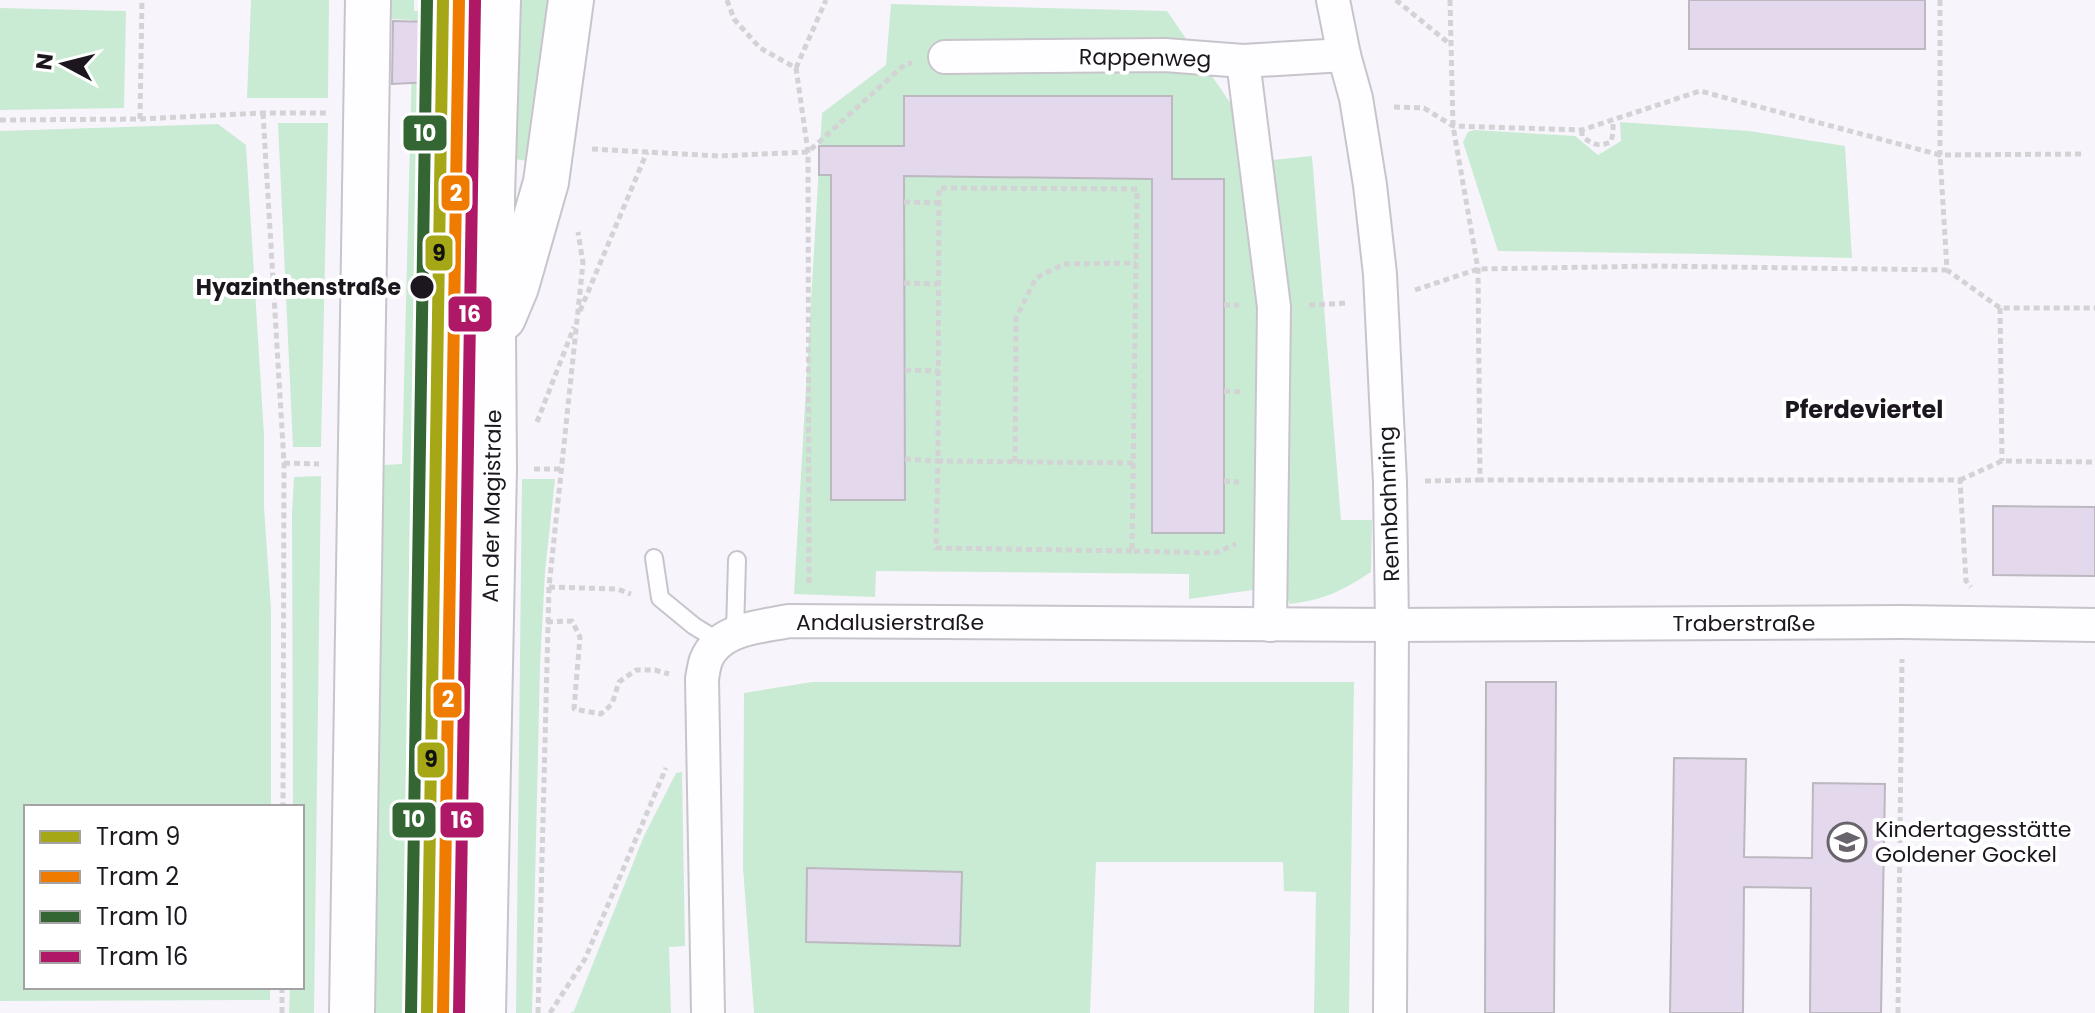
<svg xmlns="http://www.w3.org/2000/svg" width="2095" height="1013" font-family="Poppins,sans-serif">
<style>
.green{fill:#c9ebd3}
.building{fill:#e3d8ec;stroke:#bcb8bf;stroke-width:2}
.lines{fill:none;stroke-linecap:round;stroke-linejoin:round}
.lane-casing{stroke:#c8c4cc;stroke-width:20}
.street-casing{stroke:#c8c4cc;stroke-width:36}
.secondary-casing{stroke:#c8c4cc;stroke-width:48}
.path{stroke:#d3d2d5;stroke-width:5;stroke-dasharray:6 4;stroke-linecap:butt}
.lane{stroke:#fefdff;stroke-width:16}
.street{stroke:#fefdff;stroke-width:32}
.secondary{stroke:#fefdff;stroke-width:44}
.tram-1-casing{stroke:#fff;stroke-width:18}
.tram-2-casing{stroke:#fff;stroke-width:18}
.tram-3-casing{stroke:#fff;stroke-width:18}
.tram-4-casing{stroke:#fff;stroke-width:18}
.tram-1{stroke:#a6a717;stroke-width:12}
.tram-2{stroke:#ef7c00;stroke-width:12}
.tram-3{stroke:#363;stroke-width:12}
.tram-4{stroke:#af1867;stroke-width:12}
.stop-dot{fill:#1c171f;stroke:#fff;stroke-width:3}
.labels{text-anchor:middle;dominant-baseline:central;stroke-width:8;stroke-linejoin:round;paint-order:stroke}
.street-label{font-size:22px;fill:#1c171f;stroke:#fff}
.stop-label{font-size:22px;font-weight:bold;fill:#1c171f;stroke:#fff;text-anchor:end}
.poi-label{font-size:22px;fill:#1c171f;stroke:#fff;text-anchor:start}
.neighbourhood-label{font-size:24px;font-weight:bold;fill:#1c171f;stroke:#fff}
.line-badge{stroke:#fff;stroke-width:3}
.badge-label{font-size:22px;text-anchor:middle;font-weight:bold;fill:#fff}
.pale-badge-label{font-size:22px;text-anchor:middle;font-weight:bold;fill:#111}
</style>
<rect width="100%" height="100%" fill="#f8f4fc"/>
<!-- green -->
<g class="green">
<path d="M251,0H329L328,98H247Z"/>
<path d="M391,0H414V11H450L451,0H473V22L451,23L445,465L468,467L461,1013H372L377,619L383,465L402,464L413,20L390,19Z"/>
<path d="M521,0H549L527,161L515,159Z"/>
<path d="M891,4L1167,11L1238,114L1242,163L1312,156L1341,520H1372L1371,572C1340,592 1326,599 1290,604L1280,586L1189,599V574L876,571L875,597L794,594L822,113L886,65Z"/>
<path d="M0,8L126,11L124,108L0,110Z"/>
<path d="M1620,122L1749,131L1845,146L1852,258L1707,254L1498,251L1463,142L1468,132L1474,130L1575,136L1598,155L1621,141Z"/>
<path d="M278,123H328L321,447H293Z"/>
<path d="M218,124L246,145L264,435V507L271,609V807H26V987H270V1000L0,1001V131Z"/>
<path d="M321,476L314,1013H289L290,987H302V807H293L292,514L294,477Z"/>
<path d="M522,479H555L545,572L540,666L532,1013H516Z"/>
<path d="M812,682H1354L1349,1013H1314L1316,892L1284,891L1283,862H1096L1090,1013H754L743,868L744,693Z"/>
<path d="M682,772L685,946L669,947L671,1013H570L574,1011L644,836L676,773Z"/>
</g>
<!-- building -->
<g class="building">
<rect x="1689" y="0" width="236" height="49"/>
<path d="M393,21L472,23L471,80L392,84Z"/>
<path d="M904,96H1172V179H1224V533H1152V179L904,176L905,500H831V175H819V146H904Z"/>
<path d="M1993,506L2095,507V576L1993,575Z"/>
<path d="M1486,682H1556L1554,1013H1485Z"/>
<path d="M1674,758L1746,759L1744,857L1812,858L1813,783L1885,784L1881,1013H1810L1811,888L1744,887L1743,1013H1670Z"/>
<path d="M807,868L962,872L960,946L806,942Z"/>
</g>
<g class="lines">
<!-- lane casing -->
<g class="lane-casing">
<g id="lane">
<path d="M654,558L660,598L694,626L720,642"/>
<path d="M735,632L737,560"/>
</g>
</g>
<!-- street casing -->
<g class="street-casing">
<g id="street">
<path d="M1333,0L1344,55L1356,98L1370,185L1380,274L1390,482L1392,625L1390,1013"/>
<path d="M945,57L1165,55L1243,61L1344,55"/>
<path d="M1243,61L1274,307L1270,625"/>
<path d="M708,1013L702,679C703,673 704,666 706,660C719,628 760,627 789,621L1392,625L1903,622L2095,625"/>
</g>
</g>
<!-- secondary casing -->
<g class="secondary-casing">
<g id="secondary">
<path d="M503,318L516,287L546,182L571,0"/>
<path d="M352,1013L368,0"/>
<path d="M483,1013L494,468L492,196L498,0"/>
</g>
</g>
<!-- path -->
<g class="path">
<path d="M727,0L734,19L760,48L796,68L808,152L809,586"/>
<path d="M1396,0L1451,45"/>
<path d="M1450,0L1453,126L1478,269L1480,480H1960L1966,581L1971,587"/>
<path d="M1940,0V155L2083,154"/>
<path d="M796,68L826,0"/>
<path d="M1394,107L1424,108L1453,126L1582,130L1700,91L1940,155L1947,270L2000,308H2095"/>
<path d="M263,113L284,463L283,807"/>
<path d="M140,119L142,0"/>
<path d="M0,120L140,119L263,113H327"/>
<path d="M1582,130V136C1593,145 1598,147 1611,142L1613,133V120"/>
<path d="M592,149L719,156L808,152L905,64L912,63"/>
<path d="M904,202L939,203"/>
<path d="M904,283L938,284"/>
<path d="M1415,290L1478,269L1656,266L1947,270"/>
<path d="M1224,305H1239"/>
<path d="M1309,305L1347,303"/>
<path d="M2000,308L2002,461"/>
<path d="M580,311L647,152"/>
<path d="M905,370L939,371"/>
<path d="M1224,391L1240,392"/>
<path d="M537,422L574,327"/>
<path d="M905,459L938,461L936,548L1132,551"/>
<path d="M1015,462L1016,318L1036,278L1064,264L1136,263"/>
<path d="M284,463L319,464"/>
<path d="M1133,463L938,461L939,188L1137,189L1132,551L1215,553L1236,544"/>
<path d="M534,469H561"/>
<path d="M1960,480L2002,461L2095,462"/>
<path d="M1224,481L1239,482"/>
<path d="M1425,481L1480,480"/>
<path d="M549,587L617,589L631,594"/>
<path d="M547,622L572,621L580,637L574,709L601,714L612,704L619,682L636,670H655L669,674"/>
<path d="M282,1013V987"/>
<path d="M538,1013L549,587L583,263L578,232"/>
<path d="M550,1013L585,959L666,768"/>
<path d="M1898,1013L1902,659"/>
</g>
<!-- lane -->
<use href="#lane" class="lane"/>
<!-- street -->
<use href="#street" class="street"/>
<!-- secondary -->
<use href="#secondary" class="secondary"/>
<!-- tram-1 casing -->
<g class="tram-1-casing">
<path id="tram-1" d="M427,1013L443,0"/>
</g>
<!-- tram-2 casing -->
<g class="tram-2-casing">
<path id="tram-2" d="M443,1013L459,0"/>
</g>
<!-- tram-3 casing -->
<g class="tram-3-casing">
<path id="tram-3" d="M411,1013L427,0"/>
</g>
<!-- tram-4 casing -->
<g class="tram-4-casing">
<path id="tram-4" d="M459,1013L475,1"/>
</g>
<!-- tram-1 -->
<use href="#tram-1" class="tram-1"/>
<!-- tram-2 -->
<use href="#tram-2" class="tram-2"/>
<!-- tram-3 -->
<use href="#tram-3" class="tram-3"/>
<!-- tram-4 -->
<use href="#tram-4" class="tram-4"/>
</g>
<!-- icons -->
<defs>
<g id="school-ring" transform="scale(2)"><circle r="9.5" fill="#fff" stroke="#69646c" stroke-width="1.5"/><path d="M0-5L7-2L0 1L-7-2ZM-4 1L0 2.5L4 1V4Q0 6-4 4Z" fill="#69646c"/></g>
</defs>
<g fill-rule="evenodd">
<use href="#school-ring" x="1847" y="842"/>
</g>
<!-- markers -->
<circle class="stop-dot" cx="422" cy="287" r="13"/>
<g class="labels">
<!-- street labels -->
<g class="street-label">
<text transform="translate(1145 58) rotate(1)">Rappenweg</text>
<text transform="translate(1389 504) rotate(-92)">Rennbahnring</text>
<text transform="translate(492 506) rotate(-89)">An der Magistrale</text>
<text x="890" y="622">Andalusierstraße</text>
<text x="1744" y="623">Traberstraße</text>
</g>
<!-- stop labels -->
<g class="stop-label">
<text x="401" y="287">Hyazinthenstraße</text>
</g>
<!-- poi labels -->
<g class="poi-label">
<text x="1875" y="829">Kindertagesstätte<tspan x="1875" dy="25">Goldener Gockel</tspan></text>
</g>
<!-- neighbourhood labels -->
<g class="neighbourhood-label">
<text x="1864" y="409">Pferdeviertel</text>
</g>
</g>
<g class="line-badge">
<rect x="402" y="114" width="46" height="38" rx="8" fill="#363"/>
<rect x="440" y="174" width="31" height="38" rx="8" fill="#ef7c00"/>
<rect x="424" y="234" width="30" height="38" rx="8" fill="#a6a717"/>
<rect x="447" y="295" width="46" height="38" rx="8" fill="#af1867"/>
<rect x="432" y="681" width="31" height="38" rx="8" fill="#ef7c00"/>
<rect x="416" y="741" width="30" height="38" rx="8" fill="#a6a717"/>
<rect x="391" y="801" width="46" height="38" rx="8" fill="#363"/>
<rect x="439" y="801" width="46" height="38" rx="8" fill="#af1867"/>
</g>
<g class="badge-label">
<text x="425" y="141">10</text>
<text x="456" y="201">2</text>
<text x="470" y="322">16</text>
<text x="448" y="707">2</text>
<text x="414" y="827">10</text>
<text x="462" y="828">16</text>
</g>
<g class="pale-badge-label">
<text x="439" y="261">9</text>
<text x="431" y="767">9</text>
</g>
<!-- legend -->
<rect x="24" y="805" width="280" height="184" fill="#ffffff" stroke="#a4a2a5" stroke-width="2"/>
<rect x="40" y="831" width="40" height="12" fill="#a6a717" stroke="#a4a2a5" stroke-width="2"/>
<text x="96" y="845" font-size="24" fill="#1c171f">Tram 9</text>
<rect x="40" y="871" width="40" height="12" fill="#ef7c00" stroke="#a4a2a5" stroke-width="2"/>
<text x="96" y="885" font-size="24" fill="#1c171f">Tram 2</text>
<rect x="40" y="911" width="40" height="12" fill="#336633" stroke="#a4a2a5" stroke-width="2"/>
<text x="96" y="925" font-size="24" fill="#1c171f">Tram 10</text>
<rect x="40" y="951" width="40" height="12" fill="#af1867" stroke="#a4a2a5" stroke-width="2"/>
<text x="96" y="965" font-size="24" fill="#1c171f">Tram 16</text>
<!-- north arrow -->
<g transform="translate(64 64) rotate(277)" stroke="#ffffff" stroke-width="6" paint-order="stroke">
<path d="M0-6L14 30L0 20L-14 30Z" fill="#1c171f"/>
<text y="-12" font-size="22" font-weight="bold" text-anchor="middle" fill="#1c171f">N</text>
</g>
</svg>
